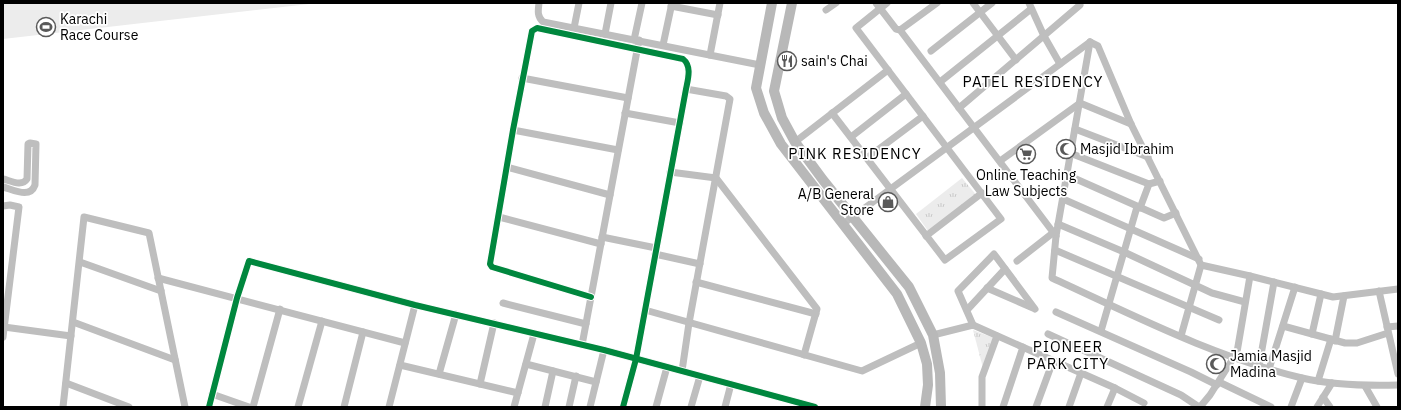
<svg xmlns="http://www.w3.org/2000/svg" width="1401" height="410" font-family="'IBM Plex Sans',sans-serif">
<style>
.park{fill:url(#park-tufts)}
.pitch{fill:#ececec}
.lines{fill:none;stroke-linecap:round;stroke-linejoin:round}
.street{stroke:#bebebe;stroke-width:7}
.secondary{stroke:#b8b8b8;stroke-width:10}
.cycleway-casing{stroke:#fff;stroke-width:8}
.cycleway{stroke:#00873e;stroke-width:6}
.labels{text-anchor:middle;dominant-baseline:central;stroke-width:3.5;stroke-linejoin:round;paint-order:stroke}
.poi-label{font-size:14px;fill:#000;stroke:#fff;text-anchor:start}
.neighbourhood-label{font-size:15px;letter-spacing:1px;fill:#000;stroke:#fff}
</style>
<defs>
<pattern id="park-tufts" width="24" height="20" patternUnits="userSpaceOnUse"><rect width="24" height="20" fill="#ececec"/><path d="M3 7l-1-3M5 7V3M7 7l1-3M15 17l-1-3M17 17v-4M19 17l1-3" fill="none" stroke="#c9c9c9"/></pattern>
</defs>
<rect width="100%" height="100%" fill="#fff"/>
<!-- park -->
<g class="park">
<path d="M962,178L978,197L931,235L916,214Z"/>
<path d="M973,330L994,338L983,368Z"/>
</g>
<!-- pitch -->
<path class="pitch" d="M3,3H318L3,39Z"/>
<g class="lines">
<!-- street -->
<g class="street">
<path d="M539,3C538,11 537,16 543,22L760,65"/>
<path d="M876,3L896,29L900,30L1056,236"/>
<path d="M973,3L1016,60"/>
<path d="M1029,3L1044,36L1060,64"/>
<path d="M671,6L718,15"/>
<path d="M826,10L836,3"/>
<path d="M574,28L579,3"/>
<path d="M900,30L937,3"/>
<path d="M605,34L611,3"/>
<path d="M634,40L642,3"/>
<path d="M1090,42L1056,236L1052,278C1133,315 1214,357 1302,378C1333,385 1366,386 1398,385"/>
<path d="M1090,42L1098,46L1131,124L1201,265L1181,336"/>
<path d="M663,45L672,3"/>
<path d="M931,51L992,3"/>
<path d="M710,55L720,3"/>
<path d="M522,78L628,98"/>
<path d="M940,82L1031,9"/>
<path d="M959,108L1080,5"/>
<path d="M625,113L680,123"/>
<path d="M832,113L945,260L1001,219L856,28L887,3"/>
<path d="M1075,129L1148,157"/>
<path d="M513,130L618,150"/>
<path d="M851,137L906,94"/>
<path d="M795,142L888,70"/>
<path d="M1070,153L1149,184L1160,181"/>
<path d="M867,158L923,116"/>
<path d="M1000,161L1080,103L1131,124"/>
<path d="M507,167L610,195"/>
<path d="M670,172L716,178L817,309L804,355"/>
<path d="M1067,175L1164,218L1176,213"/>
<path d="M3,179C11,181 22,187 27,179L28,144L30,143L36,144L35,185C30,199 14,190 3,187"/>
<path d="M1063,199L1199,259"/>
<path d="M3,206L10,205L19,207L3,337"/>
<path d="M1140,208L1149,184"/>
<path d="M499,217L601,244"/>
<path d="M843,224L1090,42"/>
<path d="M1058,224L1124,252L1212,293L1245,302"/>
<path d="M926,236L982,193"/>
<path d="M602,237L656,248"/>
<path d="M1055,250L1219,320"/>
<path d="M655,254L700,264"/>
<path d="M1017,261L1054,232"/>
<path d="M80,262L161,291"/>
<path d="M1201,265L1250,276L1333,297L1398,289"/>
<path d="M158,278L405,343"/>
<path d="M696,282L816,314"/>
<path d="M987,288L1033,308"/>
<path d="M1379,291L1398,374"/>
<path d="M591,297L492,267L490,264L513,130L532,31L537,28L683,59C692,66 688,79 686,89L636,359L623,407"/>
<path d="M503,303L586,324"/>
<path d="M645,310L862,371L921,343"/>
<path d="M967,310L1005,269"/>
<path d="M1056,312L1191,372L1217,385"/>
<path d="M73,322L175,360"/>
<path d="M973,325L958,291L994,254L1035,309"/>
<path d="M1283,326L1345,343H1357L1388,333"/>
<path d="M4,327L71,336"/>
<path d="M1387,327L1398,326"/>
<path d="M1101,331L1137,207"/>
<path d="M1048,334L1181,395L1199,407"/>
<path d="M1312,334L1321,294"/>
<path d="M933,335L973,325L1115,388L1144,403"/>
<path d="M1335,341L1344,296"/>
<path d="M582,345L639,40"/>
<path d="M1236,358L1250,276"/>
<path d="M526,364L596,382"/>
<path d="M400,365L518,393"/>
<path d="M1259,366L1274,282"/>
<path d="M1269,369L1295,287"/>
<path d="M682,371L689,323L730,99L726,96L686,89"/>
<path d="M439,374L456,314"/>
<path d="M1318,381L1331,339"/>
<path d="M1219,382L1271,407"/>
<path d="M66,383L129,407"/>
<path d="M480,384L494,323"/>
<path d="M1365,386L1377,407"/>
<path d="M212,394L249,407"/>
<path d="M1323,397L1330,407"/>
<path d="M63,407L84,217L149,233L185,407"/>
<path d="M209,407L237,298L249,261L415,305L604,350L815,407"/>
<path d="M253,407L280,309"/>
<path d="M298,407L322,321"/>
<path d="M344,407L363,332"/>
<path d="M389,407L415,305"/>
<path d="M514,407L534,334"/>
<path d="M545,407L553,371"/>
<path d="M569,407L576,376"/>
<path d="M590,407L604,350"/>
<path d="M656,407L667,367"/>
<path d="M691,407L700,376"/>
<path d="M725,407L731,384"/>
<path d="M982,407V377L997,336"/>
<path d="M1003,407L1023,347"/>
<path d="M1036,407L1053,361"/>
<path d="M1069,407L1081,373"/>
<path d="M1107,407L1115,388"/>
<path d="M1200,407L1210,395L1234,357"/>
<path d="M1291,407L1302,378"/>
<path d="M1317,407L1332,383"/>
</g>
<!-- secondary -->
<g class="secondary">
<path d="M772,3L756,88L764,113L781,144L897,294L921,343L927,364L928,385L925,407"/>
<path d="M792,3L774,91L782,118L795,142L823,180L909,287L933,335L940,373L941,407"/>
</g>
<!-- cycleway casing -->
<g class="cycleway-casing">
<g id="cycleway">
<path d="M591,297L492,267L490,264L513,130L532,31L537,28L683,59C692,66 688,79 686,89L636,359L623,407"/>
<path d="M209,407L237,298L249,261L415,305L604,350L815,407"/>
</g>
</g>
<!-- cycleway -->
<use href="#cycleway" class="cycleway"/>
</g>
<!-- icons -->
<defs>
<g id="stadium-ring" transform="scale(1)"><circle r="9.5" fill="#fff" stroke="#595959" stroke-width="1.5"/><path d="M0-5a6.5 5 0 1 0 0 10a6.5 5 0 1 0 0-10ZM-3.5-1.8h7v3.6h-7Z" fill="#595959"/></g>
<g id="restaurant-ring" transform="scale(1)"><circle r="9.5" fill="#fff" stroke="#595959" stroke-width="1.5"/><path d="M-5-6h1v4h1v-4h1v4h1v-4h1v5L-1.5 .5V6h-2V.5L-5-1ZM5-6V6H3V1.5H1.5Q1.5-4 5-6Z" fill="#595959"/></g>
<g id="mosque-ring" transform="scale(1)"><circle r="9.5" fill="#fff" stroke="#595959" stroke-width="1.5"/><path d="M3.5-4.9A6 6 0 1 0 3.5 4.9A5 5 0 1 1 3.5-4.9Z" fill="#595959"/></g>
<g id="supermarket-ring" transform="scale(1)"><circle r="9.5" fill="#fff" stroke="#595959" stroke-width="1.5"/><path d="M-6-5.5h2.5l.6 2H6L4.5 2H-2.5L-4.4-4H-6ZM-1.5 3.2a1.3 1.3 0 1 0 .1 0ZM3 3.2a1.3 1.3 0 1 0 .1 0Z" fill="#595959"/></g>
<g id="shop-ring" transform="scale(1)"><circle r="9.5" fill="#fff" stroke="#595959" stroke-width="1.5"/><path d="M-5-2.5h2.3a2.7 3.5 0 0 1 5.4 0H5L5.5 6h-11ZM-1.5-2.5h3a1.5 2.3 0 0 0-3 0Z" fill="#595959"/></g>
</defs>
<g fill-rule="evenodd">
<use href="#stadium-ring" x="46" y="27"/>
<use href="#restaurant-ring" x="787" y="61"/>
<use href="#mosque-ring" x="1066" y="149"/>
<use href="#supermarket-ring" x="1026" y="154"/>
<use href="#shop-ring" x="888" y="202"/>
<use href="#mosque-ring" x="1216" y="364"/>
</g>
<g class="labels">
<!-- poi labels -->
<g class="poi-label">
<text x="60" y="19">Karachi<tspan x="60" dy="16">Race Course</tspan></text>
<text x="801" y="61">sain's Chai</text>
<text x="1080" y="149">Masjid Ibrahim</text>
<text x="1026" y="175" text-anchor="middle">Online Teaching<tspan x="1026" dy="16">Law Subjects</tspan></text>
<text x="874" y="194" text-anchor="end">A/B General<tspan x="874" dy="16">Store</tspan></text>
<text x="1230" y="356">Jamia Masjid<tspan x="1230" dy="16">Madina</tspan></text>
</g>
<!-- neighbourhood labels -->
<g class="neighbourhood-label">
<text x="1033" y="81">PATEL RESIDENCY</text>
<text x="855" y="153">PINK RESIDENCY</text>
<text x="1068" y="346">PIONEER<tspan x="1068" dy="17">PARK CITY</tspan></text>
</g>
</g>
<!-- border -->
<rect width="1401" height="410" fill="none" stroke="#000000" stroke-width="8"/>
</svg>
